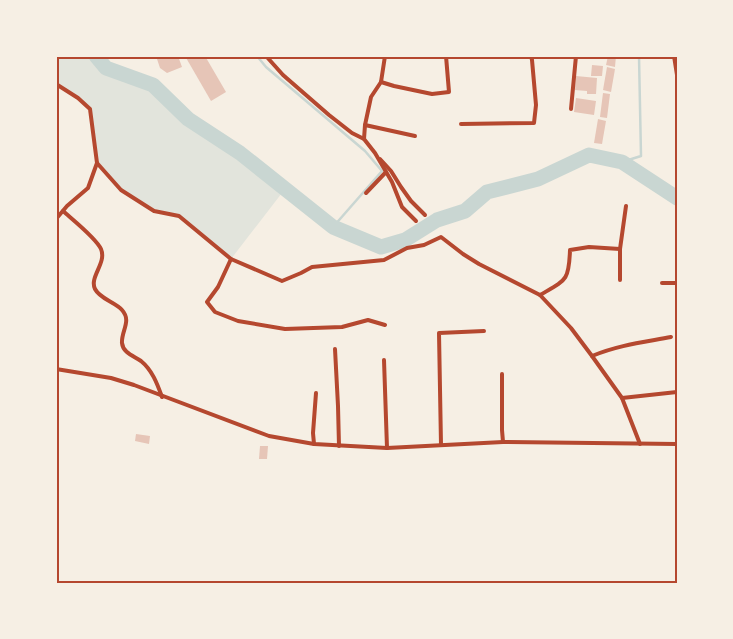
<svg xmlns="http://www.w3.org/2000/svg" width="733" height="639" font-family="Raleway,sans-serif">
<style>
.green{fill:#e2e4dc}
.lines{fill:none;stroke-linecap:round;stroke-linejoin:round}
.stream{stroke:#c9d6d2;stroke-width:2.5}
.river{stroke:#c9d6d2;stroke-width:15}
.building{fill:#e6c5b7}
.minor{stroke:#b5482f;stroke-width:4}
.neatline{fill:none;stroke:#b5482f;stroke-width:2}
</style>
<rect width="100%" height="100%" fill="#f6efe4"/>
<!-- green -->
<path class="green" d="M56,56H96L107,68L153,85L188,119L240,153L285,189L231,259L179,216L154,211L121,190L97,163L90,109L56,84Z"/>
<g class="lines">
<!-- stream -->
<g class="stream">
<path d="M257,56L266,67L365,151L382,171L333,227"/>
<path d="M622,162L641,156L639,56"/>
</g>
<!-- river -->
<path class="river" d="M96,56L106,68L153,85L188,119L240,153L333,227L381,247L405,240L437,220L465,211L487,192L538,179L589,155L622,162L677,198"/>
</g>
<!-- building -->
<g class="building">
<path d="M156,56H178L182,67L167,73L160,68Z"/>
<path d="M185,56H205L226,92L211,101Z"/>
<path d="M608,56H616L615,67L606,65Z"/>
<path d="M592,65L603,66L602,76H591Z"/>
<path d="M607,67L615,69L611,92L603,90Z"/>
<path d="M576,76L597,78L596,94H587V91L575,90Z"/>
<path d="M603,93L610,94L607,118L600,117Z"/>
<path d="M576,98L596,101L594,115L574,112Z"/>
<path d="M598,119L606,121L602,144L594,143Z"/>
<path d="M136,434L150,436L149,444L135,441Z"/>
<path d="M260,446H268L267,459H259Z"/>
</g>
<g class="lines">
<!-- minor -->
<g class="minor">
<path d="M266,56L283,75L329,115L352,133L364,139L375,153L392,182L402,207L416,221"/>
<path d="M674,56L677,75"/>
<path d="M381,82L394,86L432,94L449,92L446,56"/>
<path d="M56,84L78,98L90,109L97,163L121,190L154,211L179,216L231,259L282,281L301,273L312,267L384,260L407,248L424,245L441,237L463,254L479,264L540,295L571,328L592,356L622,398L640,444"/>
<path d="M571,109L576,56"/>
<path d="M461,124L534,123L536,105L532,60L531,56"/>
<path d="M365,125L415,136"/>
<path d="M364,139L365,125L371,97L381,82L385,56"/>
<path d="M380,159L391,171L401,187L411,201L425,215"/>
<path d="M366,193L386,172"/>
<path d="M63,211C73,220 96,238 101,249C107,263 89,277 95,289C100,299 115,302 122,310C132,321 121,331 122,343C123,353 134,356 141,361C152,370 157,383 162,397"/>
<path d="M56,219L67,206L88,188L97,163"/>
<path d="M231,259L218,287L207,302L215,312L238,321L285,329L342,327L368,320L385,325"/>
<path d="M620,280V249L626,206"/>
<path d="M662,283H677"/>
<path d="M540,295C566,280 569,281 570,250L589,247L620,249"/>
<path d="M335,349L338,406L339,446"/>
<path d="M592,356C618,345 645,342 671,337"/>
<path d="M384,360L387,448"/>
<path d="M56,369L111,378L134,385L269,436L314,444L387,448L503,442L677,444"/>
<path d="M502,374V430L503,442"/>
<path d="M622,398L677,392"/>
<path d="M314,444L313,433L316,393"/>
<path d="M441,445L439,333L484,331"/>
</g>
</g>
<!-- border -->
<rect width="733" height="639" fill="none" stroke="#f6efe4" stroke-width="115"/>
<rect x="58" y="58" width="618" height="524" class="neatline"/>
</svg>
